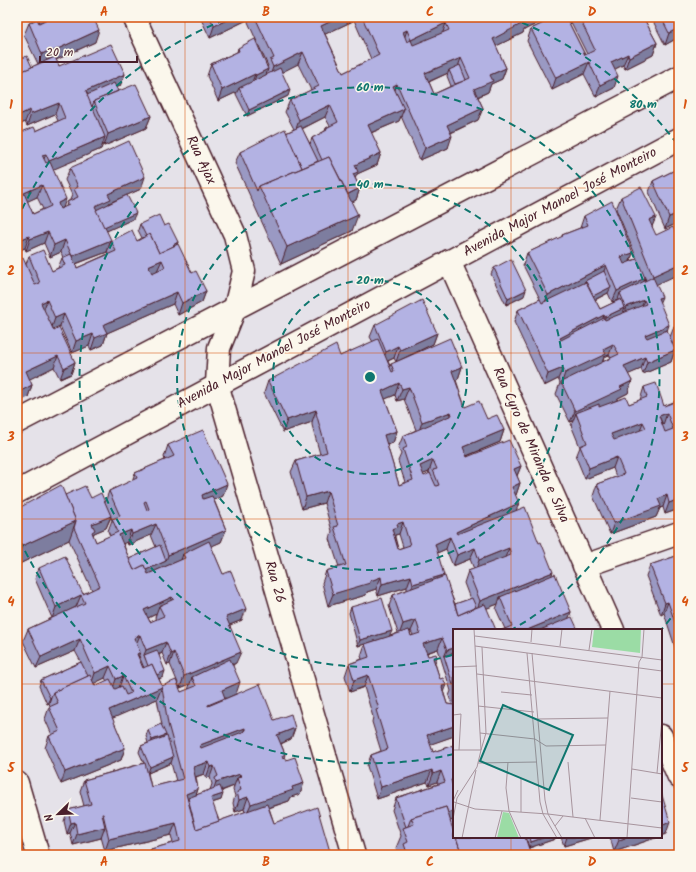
<svg xmlns="http://www.w3.org/2000/svg" width="696" height="872" font-family="Kalam,sans-serif">
<style>
.lines{fill:none;stroke-linecap:round;stroke-linejoin:round}
.minor-casing{stroke:#4a1f2b;stroke-width:25}
.tertiary-casing{stroke:#4a1f2b;stroke-width:25}
.minor{stroke:#fbf7ec;stroke-width:22}
.tertiary{stroke:#fbf7ec;stroke-width:22}
.wall{fill:#9a99c3;stroke:#4a1f2b;fill-rule:evenodd}
.shaded-wall{fill:#7d7d9f;stroke:#4a1f2b}
.building{fill:#b3b2e3;stroke:#4a1f2b;fill-rule:evenodd}
.grid{fill:none;stroke:#d8530f;stroke-width:1;stroke-opacity:0.55}
.ring{fill:none;stroke:#0f766e;stroke-width:2;stroke-dasharray:7 5}
.labels{text-anchor:middle;dominant-baseline:central;stroke-width:3;stroke-linejoin:round;paint-order:stroke}
.street-label{font-size:14px;fill:#4a1f2b;stroke:#fbf7ec}
.inset-road{fill:none;stroke:#a7949d;stroke-width:1}
.view{fill:#0f766e;fill-opacity:0.15;stroke:#0f766e;stroke-width:2}
.inset-edge{fill:none;stroke:#4a1f2b;stroke-width:2}
.centre{fill:#0f766e;stroke:#fbf7ec;stroke-width:2}
.ring-label{font-size:12px;text-anchor:middle;font-weight:bold;fill:#0f766e;stroke:#fbf7ec;stroke-width:3;stroke-linejoin:round;paint-order:stroke}
.neatline{fill:none;stroke:#d8530f;stroke-width:1.5}
.grid-label{font-size:13px;text-anchor:middle;font-weight:bold;fill:#d8530f}
</style>
<rect width="100%" height="100%" fill="#e5e2e9"/>
<filter id="ink" filterUnits="userSpaceOnUse"><feTurbulence type="fractalNoise" baseFrequency=".025" numOctaves="2"/><feDisplacementMap in="SourceGraphic" scale="8" xChannelSelector="R" yChannelSelector="G"/><feConvolveMatrix kernelMatrix="1 2 1 2 8 2 1 2 1" color-interpolation-filters="sRGB"/></filter>
<g filter="url(#ink)">
<g class="lines">
<!-- minor casing -->
<g class="minor-casing">
<g id="minor">
<path d="M134,17L235,235L244,271L235,308L219,348L217,384L354,855"/>
<path d="M449,261L613,630"/>
<path d="M584,566L679,533"/>
<path d="M661,736L679,777"/>
<path d="M17,783L38,855"/>
</g>
</g>
<!-- tertiary casing -->
<g class="tertiary-casing">
<g id="tertiary">
<path d="M17,422L679,77"/>
<path d="M17,492L679,139"/>
</g>
</g>
<!-- minor -->
<use href="#minor" class="minor"/>
<!-- tertiary -->
<use href="#tertiary" class="tertiary"/>
</g>
<!-- wall -->
<g class="wall">
<path d="M37,17H93L95,42L56,60L59,66L125,74L120,86L116,88L118,91L151,116L146,128L104,146L103,144L101,149L53,169L63,208L66,207L67,202L70,200L72,195L65,180L70,168L141,189L109,203V204L133,219L106,231L107,252L76,264L77,268L108,254L107,252L111,241H137L142,238L138,230L140,224L164,226L178,242L177,245L192,273L206,291L202,302L178,315L173,304L107,333L103,345L91,350L89,346L72,353L60,326L53,329L75,362L71,374L60,379L54,367L29,379L32,385L28,397L26,264L29,256L52,271L58,268L62,258H63L61,252L50,257L44,243L26,251L25,248L17,251V134L36,131L58,121L55,114L27,126L25,122L17,126V60L32,67L38,64L24,35L29,23L40,22ZM37,197L43,209L33,214L27,201Z"/>
<path d="M200,17H355L353,21L325,34L343,73L371,59L354,20L355,17H550L524,30L523,33L496,46L506,68L502,79L491,84L488,92L478,97L483,108L478,120L451,133L448,148L420,160L401,116L399,121L371,133L381,153L377,165L357,174L355,178L360,188L356,200L352,202V231L281,264L235,163L240,152L286,133L294,129L285,112L290,100L311,90L298,64L281,72L288,96L247,116L236,94L237,92L218,101L207,76L211,64L237,52L238,48L267,67L268,66L248,22L249,19L210,38ZM448,73L447,76L451,86L434,94L429,82ZM325,117L330,126L326,128L325,131L312,138L310,144L302,129Z"/>
<path d="M556,17H643L657,43L653,55L625,69L623,65L615,69L614,88L596,97L584,74L552,90L527,41L531,29ZM571,22L587,54L585,55L569,23Z"/>
<path d="M651,17H679V37L665,45Z"/>
<path d="M679,168V229L677,223L665,229L649,192L653,181Z"/>
<path d="M621,197L656,217L652,226L656,284L659,303L667,331L670,337L674,327L679,324V358H678L675,350L671,362L643,374L641,369L628,374L632,381L628,393L618,398L617,400L629,404L640,400L644,387L664,406L679,400V509L665,514L663,507L660,508L656,517L610,534L593,496L597,484L616,477L613,468L585,479L576,457L580,447L571,425L573,421L570,422L556,394L560,383L558,379L544,386L514,322L518,310L540,299L523,265L527,253L562,237V235L580,228L584,216L633,253L630,261L637,259L616,209ZM645,278L646,281L643,282ZM608,293L612,302L618,300L617,301L600,309L595,300ZM609,355L611,358L603,362L604,357Z"/>
<path d="M494,268L524,296L506,305L491,274Z"/>
<path d="M375,325L437,333L433,344L396,362L394,358L388,361L390,366L391,364L462,367L458,379L456,380L465,407L487,419L504,430L500,442L467,456V457L521,466L517,476L520,483L516,495H515L516,510L571,612L568,618L578,630L505,629L496,609L498,604L487,608L454,630V736L430,744L433,752L454,745V837L531,855H399L396,848L401,836L392,810L396,798L438,784L437,782L429,785L427,782L377,799L367,766L371,755L381,751L372,722L373,717L364,687L350,692L345,676L349,664L362,659L361,656L365,644L358,646L349,613L351,607L390,636L398,633L389,606L393,595L407,590V587L378,596L376,589L367,592L366,595L328,606L322,583L326,571L339,567L330,539L332,531L324,503L302,509L291,472L296,461L320,454L312,425V422L283,432L264,393L268,381L340,356L373,342L370,337ZM395,395L397,401L404,399L416,430L403,436L398,448L401,454L398,461L405,482L399,485L387,445L393,443L397,431L385,399ZM429,472L430,474L424,476L423,474ZM399,534L403,547L398,549L395,537V535ZM446,549L453,566L470,559L474,569L468,571L464,583L470,599L455,604L444,577L437,553ZM411,631L413,635L411,636L410,632ZM438,649L451,691L449,696L452,705L447,704L435,663L428,656L427,653Z"/>
<path d="M168,445L223,496L214,500L226,530L221,542L211,546L242,620L230,625L236,663L233,665L236,694L225,699H224L274,720L295,728L291,739L281,744L285,754L284,758L300,794L291,797L289,801L269,808L274,823L331,855H149L151,849L173,843L171,835L105,851L101,837V838L73,845L70,833L67,834L64,821L68,810L84,806L80,791L84,780L144,763L139,752L141,746L148,743L146,736L148,730L162,725L157,699L112,718L125,748L121,760L61,784L45,748L49,736L52,735L45,719L49,707L50,706L49,703L47,704L39,686L41,680L81,662L75,651L36,668L23,641L28,629L52,618L35,579L39,568L83,594L92,590L69,540L17,565V509L65,495L91,498L105,502L109,491L132,481L135,473L165,460L164,457ZM111,517L112,520L108,531L110,536L96,542L93,535L94,533L106,528ZM151,535L156,547L129,559L123,543L127,542L128,545ZM156,614L155,618L156,620L150,622L148,618ZM162,653L167,665L170,664L180,688L190,684L188,690L181,692L162,686L159,679L163,677L159,655ZM139,656L144,668H143L138,658ZM105,678L107,681L95,686L94,683ZM171,763L176,781L151,787L148,773ZM204,774L206,778L210,777L212,784L210,790L196,795L198,789L196,777ZM234,786L233,790L235,796L233,803L235,812L244,809L245,812L219,821L212,803L221,800L222,791Z"/>
<path d="M679,555V649L676,650L664,613L661,615L646,576L650,565Z"/>
<path d="M526,837H556L555,839L529,848Z"/>
<path d="M561,837H594L564,846Z"/>
<path d="M610,837H658L614,852Z"/>
</g>
<!-- shaded-wall -->
<g class="shaded-wall">
<path d="M45,17H50L48,24L42,27Z"/>
<path d="M233,17H250L249,19L210,38L214,26Z"/>
<path d="M340,17H355L353,21L317,38L321,26Z"/>
<path d="M531,17H550L524,30L523,33L488,50L493,39Z"/>
<path d="M569,17H573L571,22L566,25Z"/>
<path d="M446,23L442,35L407,51L411,40Z"/>
<path d="M679,28V37L665,45L669,33Z"/>
<path d="M99,30L95,42L47,64L51,52Z"/>
<path d="M407,30L403,42V32Z"/>
<path d="M657,43L653,55L625,69L629,57Z"/>
<path d="M50,50L46,62L38,65L42,54Z"/>
<path d="M303,52L298,64L269,79L273,67Z"/>
<path d="M628,54L623,65L607,73L611,62Z"/>
<path d="M461,58L457,70H449L448,73L421,85L425,73Z"/>
<path d="M589,62L584,74L552,90L556,78Z"/>
<path d="M506,68L502,79L491,84L488,92L470,100L474,89L490,75Z"/>
<path d="M268,69L264,81L252,87L256,75Z"/>
<path d="M125,74L120,86L89,100L86,91Z"/>
<path d="M255,74L251,85L239,88L237,92L218,101L222,90Z"/>
<path d="M618,76L614,88L596,97L600,85Z"/>
<path d="M397,84L393,96V86Z"/>
<path d="M290,90L288,96L247,116L249,110Z"/>
<path d="M59,103L55,114L27,126L31,114Z"/>
<path d="M330,105L325,117L295,132L299,120Z"/>
<path d="M483,108L478,120L443,136L447,125Z"/>
<path d="M404,109L399,121L363,136L368,125Z"/>
<path d="M30,110L25,122L17,126V116Z"/>
<path d="M151,116L146,128L104,146L108,134Z"/>
<path d="M452,136L448,148L420,160L425,148Z"/>
<path d="M105,137L101,149L45,173L49,161Z"/>
<path d="M381,153L377,165L357,174L353,184L349,186L355,165Z"/>
<path d="M46,154L41,166L42,155Z"/>
<path d="M145,177L141,189L109,203L106,210L94,216L95,206L108,194Z"/>
<path d="M42,185L37,197L20,205L24,193Z"/>
<path d="M360,188L356,200L341,208L345,196Z"/>
<path d="M66,199L62,211L54,215L58,203Z"/>
<path d="M136,213L133,219L98,235L100,228Z"/>
<path d="M679,213V217L677,223L665,229L669,217Z"/>
<path d="M358,215L352,231L281,264L287,247Z"/>
<path d="M656,217L651,229L649,220Z"/>
<path d="M48,232L44,243L26,251L30,239Z"/>
<path d="M29,236L25,248L17,251V241Z"/>
<path d="M65,240L61,252L50,257L54,245Z"/>
<path d="M111,240L107,252L67,267L72,256Z"/>
<path d="M178,242L175,248L173,245Z"/>
<path d="M633,253L629,264L617,269L621,257Z"/>
<path d="M162,260L157,271L144,278L148,266Z"/>
<path d="M679,264V274L649,288L653,276Z"/>
<path d="M606,265L602,277L585,281L582,287L543,307L548,295Z"/>
<path d="M645,278L641,289L620,293L618,300L612,302L617,291Z"/>
<path d="M611,287L608,293L590,302L592,296Z"/>
<path d="M526,290L524,296L506,305L508,299Z"/>
<path d="M206,291L202,302L178,315L182,303Z"/>
<path d="M177,292L173,304L107,333L103,345L91,350L95,338L103,325Z"/>
<path d="M662,297L657,308L658,298Z"/>
<path d="M47,300L43,312L41,303Z"/>
<path d="M644,300L640,311L622,319L626,307Z"/>
<path d="M624,308L620,319L601,328L605,317Z"/>
<path d="M64,314L60,326L51,330L55,318Z"/>
<path d="M604,315L600,327L556,350L560,338Z"/>
<path d="M669,325L665,337L641,347L645,335Z"/>
<path d="M437,333L433,344L396,362L400,350Z"/>
<path d="M93,334L89,346L72,353L76,341Z"/>
<path d="M613,344L609,355L604,357L601,366L561,385L565,373L603,349Z"/>
<path d="M398,346L394,358L381,364L386,352Z"/>
<path d="M675,350L671,362L643,374L647,362Z"/>
<path d="M58,356L54,367L22,383L26,371Z"/>
<path d="M645,357L641,369L620,378L624,366Z"/>
<path d="M75,362L71,374L60,379L64,368Z"/>
<path d="M462,367L458,379L448,383L452,371Z"/>
<path d="M563,368L558,379L544,386L548,374Z"/>
<path d="M632,381L628,393L618,398L617,400L578,419L576,413L573,421L570,422L575,411Z"/>
<path d="M399,383L395,395L378,402L382,391Z"/>
<path d="M32,385L28,397L17,403V393Z"/>
<path d="M409,387L404,399L397,401L402,389Z"/>
<path d="M316,410L312,422L283,432L287,420Z"/>
<path d="M451,412L446,424L418,434L422,422Z"/>
<path d="M667,413L663,425L659,416Z"/>
<path d="M643,422L639,434L607,446L611,434Z"/>
<path d="M504,430L500,442L459,459L463,447Z"/>
<path d="M397,431L393,443L379,447L384,435Z"/>
<path d="M617,457L613,468L585,479L589,468Z"/>
<path d="M433,460L429,472L416,477L420,466Z"/>
<path d="M521,466L516,478L514,469Z"/>
<path d="M520,483L516,495L507,499L512,487Z"/>
<path d="M227,484L223,496L197,507L202,495Z"/>
<path d="M328,491L324,503L302,509L306,497Z"/>
<path d="M667,495L663,507L660,508L656,517L610,534L614,523L658,499Z"/>
<path d="M679,499V509L665,514L669,503Z"/>
<path d="M519,503L515,514L452,542L456,532Z"/>
<path d="M111,516L106,528L94,533L91,542L92,524Z"/>
<path d="M76,521L69,540L17,565V559L22,546Z"/>
<path d="M403,522L399,534L395,535L394,539L392,529L397,524Z"/>
<path d="M156,524L151,535L128,545L132,534Z"/>
<path d="M131,530L127,542L115,547L119,535Z"/>
<path d="M226,530L221,542L185,558L183,554L181,560L130,582L132,576L166,561L168,555Z"/>
<path d="M450,537L446,549L430,556L435,544Z"/>
<path d="M475,548L470,559L453,566L457,555Z"/>
<path d="M509,548L504,560L475,572L479,560Z"/>
<path d="M553,572L549,583L500,597L498,604L477,612H476L480,601Z"/>
<path d="M444,575L440,587L409,596L413,584Z"/>
<path d="M411,576L407,587L378,596L382,584Z"/>
<path d="M381,577L376,589L367,592L366,595L328,606L333,594L370,581Z"/>
<path d="M81,595L76,607L52,619L56,607Z"/>
<path d="M172,597L168,609L159,606L156,614L140,622L144,610Z"/>
<path d="M668,602L664,613L661,615L665,603Z"/>
<path d="M246,609L242,620L222,628L226,617Z"/>
<path d="M571,612L567,623L551,630H527Z"/>
<path d="M416,620L411,631L399,635L403,624Z"/>
<path d="M392,631L389,637L358,646L360,640Z"/>
<path d="M140,635L135,647L134,638Z"/>
<path d="M442,638L438,649L419,655L423,644Z"/>
<path d="M80,639L75,651L36,668L41,657Z"/>
<path d="M166,642L162,653L146,660L144,655L146,650Z"/>
<path d="M679,642V649L676,650Z"/>
<path d="M454,648V658L444,657L447,650Z"/>
<path d="M140,652L136,664L137,654Z"/>
<path d="M174,652L170,664L167,665L171,654Z"/>
<path d="M241,652L236,663L194,682L192,677L190,684L180,688L184,676Z"/>
<path d="M437,657L433,668V658Z"/>
<path d="M110,666L105,678L91,685L95,673Z"/>
<path d="M165,671L163,677L151,682L153,676Z"/>
<path d="M368,675L364,687L350,692L354,680Z"/>
<path d="M123,676L119,688L112,691L116,679Z"/>
<path d="M240,682L236,694L225,699L221,709L203,717L208,705L222,690Z"/>
<path d="M446,685L441,697L442,686Z"/>
<path d="M162,687L157,699L104,722L109,710Z"/>
<path d="M51,697L49,703L47,704L50,698Z"/>
<path d="M454,726V736L423,747L427,735Z"/>
<path d="M245,728L240,740L196,756L200,745Z"/>
<path d="M295,728L291,739L273,747L277,735Z"/>
<path d="M166,735L164,741L150,746L152,740Z"/>
<path d="M125,748L121,760L61,784L65,772Z"/>
<path d="M173,757L171,763L148,773L150,767Z"/>
<path d="M208,762L204,774L189,779L193,767Z"/>
<path d="M214,766L210,777L206,778L210,767Z"/>
<path d="M432,770L427,782L377,799L381,787Z"/>
<path d="M441,771L437,782L429,785L433,774Z"/>
<path d="M240,774L238,780L237,778L234,786L212,794L216,782Z"/>
<path d="M454,779V790L451,780Z"/>
<path d="M304,783L300,794L291,797L289,801L246,815L251,804L292,787Z"/>
<path d="M198,789L194,801L184,799L186,794Z"/>
<path d="M223,794L221,800L208,804L211,798Z"/>
<path d="M248,797L244,809L235,812L239,800Z"/>
<path d="M454,811V821L413,824Z"/>
<path d="M75,822L70,833L67,834L71,823Z"/>
<path d="M670,822L666,834L661,836V826Z"/>
<path d="M176,823L171,835L105,851L109,839Z"/>
<path d="M105,827L101,838L73,845L77,834Z"/>
<path d="M545,837H556L555,839L529,848L531,842Z"/>
<path d="M567,837H594L564,846Z"/>
<path d="M628,837H658L614,852L619,840Z"/>
<path d="M204,852L203,855H195Z"/>
<path d="M411,852L410,855H406L407,853Z"/>
</g>
<!-- building -->
<g class="building">
<path d="M51,17H93L99,30L51,52L50,50L42,54L29,23L37,19L39,23Z"/>
<path d="M210,17H233L214,26Z"/>
<path d="M255,17H340L321,26L343,73L379,55L362,17H531L526,19L527,21L493,39L506,68L490,75L493,81L474,89L483,108L447,125L452,136L425,148L397,84L393,86L404,109L368,125L381,153L355,165L358,172L353,174L360,188L348,194L329,157L322,160L312,138L327,130L326,128L338,122L330,105L299,120L290,100L319,86L303,52L273,67L270,60L274,58ZM446,23L449,30L413,45L411,40L407,42L403,32L407,30L411,40ZM461,58L470,78L434,94L425,73Z"/>
<path d="M556,17H566L585,55L595,50L579,17H643L657,43L629,57L628,54L611,62L618,76L600,85L589,62L556,78L531,29Z"/>
<path d="M661,17H679V28L669,33Z"/>
<path d="M255,39L268,69L256,75L255,74L222,90L211,64L239,51L238,48Z"/>
<path d="M111,44L125,74L86,91L105,137L49,161L46,154L42,155L46,163L50,162L66,199L58,203L60,209L69,205L67,202L78,197L74,189L78,187L70,168L129,141L145,177L108,194L111,199L95,206L111,240L72,256L65,240L54,245L48,232L30,239L29,236L17,241V134L34,127L36,131L65,118L59,103L31,114L30,110L17,116V73L55,57L59,66ZM42,185L51,206L33,214L24,193Z"/>
<path d="M27,56L32,67L17,73V60Z"/>
<path d="M460,65L466,80L455,84L449,70Z"/>
<path d="M280,68L290,90L249,110L239,88Z"/>
<path d="M114,83L118,91L94,101L92,107L87,95Z"/>
<path d="M136,84L151,116L108,134L94,101Z"/>
<path d="M301,126L318,161L302,168L286,133Z"/>
<path d="M285,129L302,168L259,186L257,191L240,152Z"/>
<path d="M329,157L358,215L287,247L259,186Z"/>
<path d="M679,168V213L669,217L653,181Z"/>
<path d="M641,187L656,217L649,220L656,235L673,227L679,240V264L653,276L621,197Z"/>
<path d="M127,195L136,213L104,227L96,210Z"/>
<path d="M612,201L633,253L621,257L624,264L637,259L645,278L617,291L606,265L548,295L527,253L563,236L562,235L588,225L584,216Z"/>
<path d="M159,215L164,226L169,224L178,242L173,245L174,246L159,253L150,234L146,236L140,224Z"/>
<path d="M132,230L137,241L150,234L159,253L178,244L192,273L196,271L206,291L182,303L177,292L103,325L107,333L95,338L93,334L76,341L64,314L55,318L47,300L41,303L54,331L59,328L75,362L64,368L58,356L26,371L32,385L17,393V261L23,258L35,285L40,283L29,256L43,250L52,271L65,265L62,258L71,254L77,268L116,251L111,241ZM162,260L165,267L152,273L148,266Z"/>
<path d="M511,259L526,290L508,299L494,268Z"/>
<path d="M604,271L611,287L593,296L586,282L585,281Z"/>
<path d="M653,277L662,297L658,298L669,325L645,335L647,338L667,330L675,350L647,362L645,357L624,366L632,381L620,387L622,389L575,411L561,382L619,354L613,344L603,349L606,354L565,373L563,368L548,374L518,310L540,299L542,303L586,282L600,309L621,299L624,308L605,317L604,315L560,338L561,340L604,318L605,320L646,304L644,300L626,307L620,293Z"/>
<path d="M422,300L437,333L400,350L398,346L386,352L375,325Z"/>
<path d="M679,324V339L674,327Z"/>
<path d="M450,338L462,367L452,371L465,407L479,401L487,419L497,415L504,430L463,447L467,457L509,440L521,466L514,469L520,483L512,487L519,503L456,532L457,534L525,507L539,543L541,542L553,572L480,601L468,571L511,555L509,548L479,560L475,548L457,555L450,537L435,544L444,575L413,584L411,576L382,584L381,577L370,581V583L333,594L326,571L346,565L334,527L338,526L328,491L306,497L296,461L327,452L316,413H317L316,410L287,420L268,381L336,345L340,356L378,339L392,372L394,371L391,364ZM399,383L402,389L409,387L422,422L451,412L452,415L403,436L407,447L403,449L413,480L399,485L384,435L397,431L382,391ZM433,460L437,469L433,470L439,485L436,486L430,473L424,476L420,466ZM403,522L410,545L398,549L392,529L398,527L397,524Z"/>
<path d="M656,383L664,406L679,400V499L669,503L667,495L658,499L661,506L614,523L597,484L624,474L617,457L589,468L580,446L587,443L576,413L599,404V407L626,397L629,404L647,397L644,387ZM667,413L673,429L665,432L659,416ZM643,422L646,428L614,440L611,434Z"/>
<path d="M203,430L227,484L202,495L203,499L212,496L226,530L168,555L156,524L132,534L131,530L119,535L134,570L144,565L148,574L185,558L183,554L209,541L223,574L231,571L246,609L226,617L241,652L184,676L174,652L171,654L166,642L146,650L140,635L134,638L140,652L137,654L143,668L152,664L162,686L176,680L181,692L196,686L192,677L230,659L240,682L222,690L225,698L208,705V706L260,684L274,720L291,714L295,728L277,735L285,754L282,756L283,758L284,757L286,760L295,757L304,783L292,787L293,790L251,804L248,797L239,800L237,792L241,790L237,778L241,777L240,774L216,782L215,778L218,776L214,766L210,767L208,762L193,767L198,789L186,794L196,829L267,804L274,823L317,807L331,855H205L204,852L195,855H152L151,849L180,841L176,823L109,839L103,814H102L105,827L77,834L75,822L71,823L68,810L91,804L84,780L145,763L151,787L183,779L168,724L162,687L109,710L125,748L65,772L49,736L60,731L49,707L58,703L53,692L90,675L95,686L110,679L115,689L122,686L126,695L131,693L123,676L116,679L110,666L95,673L80,639L41,657L28,629L85,603L81,595L56,607L39,568L65,556L83,594L100,586L74,528L76,521L65,495L85,486L91,498L101,493L111,516L92,524L95,530L92,532L96,542L118,532L112,519L120,516L109,491L137,478L135,473L174,456L168,445ZM146,501L149,509L147,510L144,502ZM172,597L174,599L159,606L164,616L150,622L144,610ZM245,728V731L201,748L200,745Z"/>
<path d="M61,485L76,521L22,546L19,540L17,541V509Z"/>
<path d="M160,545L166,561L146,570L144,565L134,570L129,559Z"/>
<path d="M679,555V634L668,602L665,603L650,565Z"/>
<path d="M555,574L571,612L527,630H502L512,626L500,597Z"/>
<path d="M445,576L458,615L485,604L496,630H454V648L447,650L442,638L423,644L428,656L436,654L437,657L433,658L440,679L443,678L446,685L442,686L443,688H442L447,704L454,705V726L427,735L433,752L454,745V779L451,780L454,790V811L448,813L446,807L411,818L408,826L406,827L396,798L445,782L441,771L433,774L432,770L381,787L371,755L388,749L376,710L379,709L368,675L354,680L349,664L369,657L365,644L409,630L411,636L420,633L416,620L403,624L393,595Z"/>
<path d="M382,598L392,631L360,640L351,607Z"/>
<path d="M472,598L476,607L458,615L455,604Z"/>
<path d="M572,617L578,630H540Z"/>
<path d="M157,650L165,671L157,675L152,664L148,666L144,655Z"/>
<path d="M454,653V684L453,685L444,656Z"/>
<path d="M81,662L88,676L53,692L51,697L50,698L41,680Z"/>
<path d="M161,724L166,735L152,740L148,730Z"/>
<path d="M167,736L173,757L150,767L141,746Z"/>
<path d="M220,786L223,794L211,798L219,821L196,829L188,798Z"/>
<path d="M661,792L670,822L661,826Z"/>
<path d="M446,807L454,832V837H456L462,855H412L411,852L407,853L404,844L408,842L403,828L414,824L411,818Z"/>
<path d="M454,820V832L450,821Z"/>
<path d="M456,837H525L531,855H462Z"/>
<path d="M530,837H545L531,842Z"/>
<path d="M618,837H628L619,840Z"/>
</g>
</g>
<!-- grid -->
<path class="grid" d="M185,17V855M348,17V855M511,17V630M17,188H679M17,353H679M17,519H679M17,684H454M661,684H679M511,837V855"/>
<!-- distance rings -->
<g class="ring">
<circle cx="370" cy="377" r="97"/>
<circle cx="370" cy="377" r="193"/>
<path d="M452 655A290 290 0 1 1 513 629"/>
<path d="M678 609A386 386 0 0 1 661 630M454 754A386 386 0 0 1 17 534M17 220A386 386 0 0 1 229 18M511 18A386 386 0 0 1 678 145"/>
</g>
<g class="labels">
<!-- street labels -->
<g class="street-label">
<text transform="translate(201 160) rotate(65)">Rua Ajax</text>
<text transform="translate(560 202) rotate(-28)">Avenida Major Manoel José Monteiro</text>
<text transform="translate(274 354) rotate(-28)">Avenida Major Manoel José Monteiro</text>
<text transform="translate(531 445) rotate(66)">Rua Cyro de Miranda e Silva</text>
<text transform="translate(275 582) rotate(74)">Rua 26</text>
</g>
</g>
<!-- overview -->
<g transform="translate(453 629)">
<rect width="209" height="209" fill="#e5e2e9"/>
<path d="M141,0H188L187,24L139,18ZM50,183L56,184L66,209H44Z" fill="#9bdca5"/>
<path class="inset-road" d="M22,7L209,31M78,13L79,0M22,17L209,42M107,17L109,0M136,21L139,0M74,24L87,173L90,185L104,209M79,24L92,171L95,185L109,209M0,38L24,37M24,45L209,69M48,63L79,66M25,77L81,83M0,86L8,85L6,121M85,90L155,89M27,104L82,110L93,117L153,116M0,121H28L33,104L29,18M55,133L53,159L56,182L68,209M115,133L120,188M25,134L84,133M179,140L209,145M204,144L209,90M68,149V183M178,169L209,173M0,172L5,161M1,173L22,180L95,185L209,199M132,189L142,209M0,190L4,169L24,138L28,121L21,0M147,191L157,62M102,197L110,187M9,209L23,141M42,209L49,182M174,209L186,33L189,28L191,0"/>
<path class="view" d="M50,76L120,106L96,161L27,132Z"/>
<rect width="209" height="209" class="inset-edge"/>
</g>
<circle cx="370" cy="377" r="6" class="centre"/>
<g class="ring-label">
<text x="370" y="91">60 m</text>
<text x="643" y="108">80 m</text>
<text x="370" y="188">40 m</text>
<text x="370" y="284">20 m</text>
</g>
<!-- margin -->
<rect width="696" height="872" fill="none" stroke="#fbf7ec" stroke-width="44"/>
<!-- north arrow -->
<g transform="translate(58 814) rotate(247)" stroke="#fbf7ec" stroke-width="3" paint-order="stroke">
<path d="M0-3L7 15L0 10L-7 15Z" fill="#4a1f2b"/>
<text y="-6" font-size="11" font-weight="bold" text-anchor="middle" fill="#4a1f2b">N</text>
</g>
<!-- scale -->
<path d="M40 56v6h97v-6" fill="none" stroke="#4a1f2b" stroke-width="2"/>
<text x="46" y="56" font-size="12" fill="#4a1f2b" stroke="#fbf7ec" stroke-width="3" paint-order="stroke">20 m</text>
<rect x="22" y="22" width="652" height="828" class="neatline"/>
<g class="grid-label">
<text x="104" y="16">A</text>
<text x="266" y="16">B</text>
<text x="430" y="16">C</text>
<text x="592" y="16">D</text>
<text x="11" y="109">1</text>
<text x="685" y="109">1</text>
<text x="11" y="275">2</text>
<text x="685" y="275">2</text>
<text x="11" y="441">3</text>
<text x="685" y="441">3</text>
<text x="11" y="606">4</text>
<text x="685" y="606">4</text>
<text x="11" y="772">5</text>
<text x="685" y="772">5</text>
<text x="104" y="866">A</text>
<text x="266" y="866">B</text>
<text x="430" y="866">C</text>
<text x="592" y="866">D</text>
</g>
</svg>
